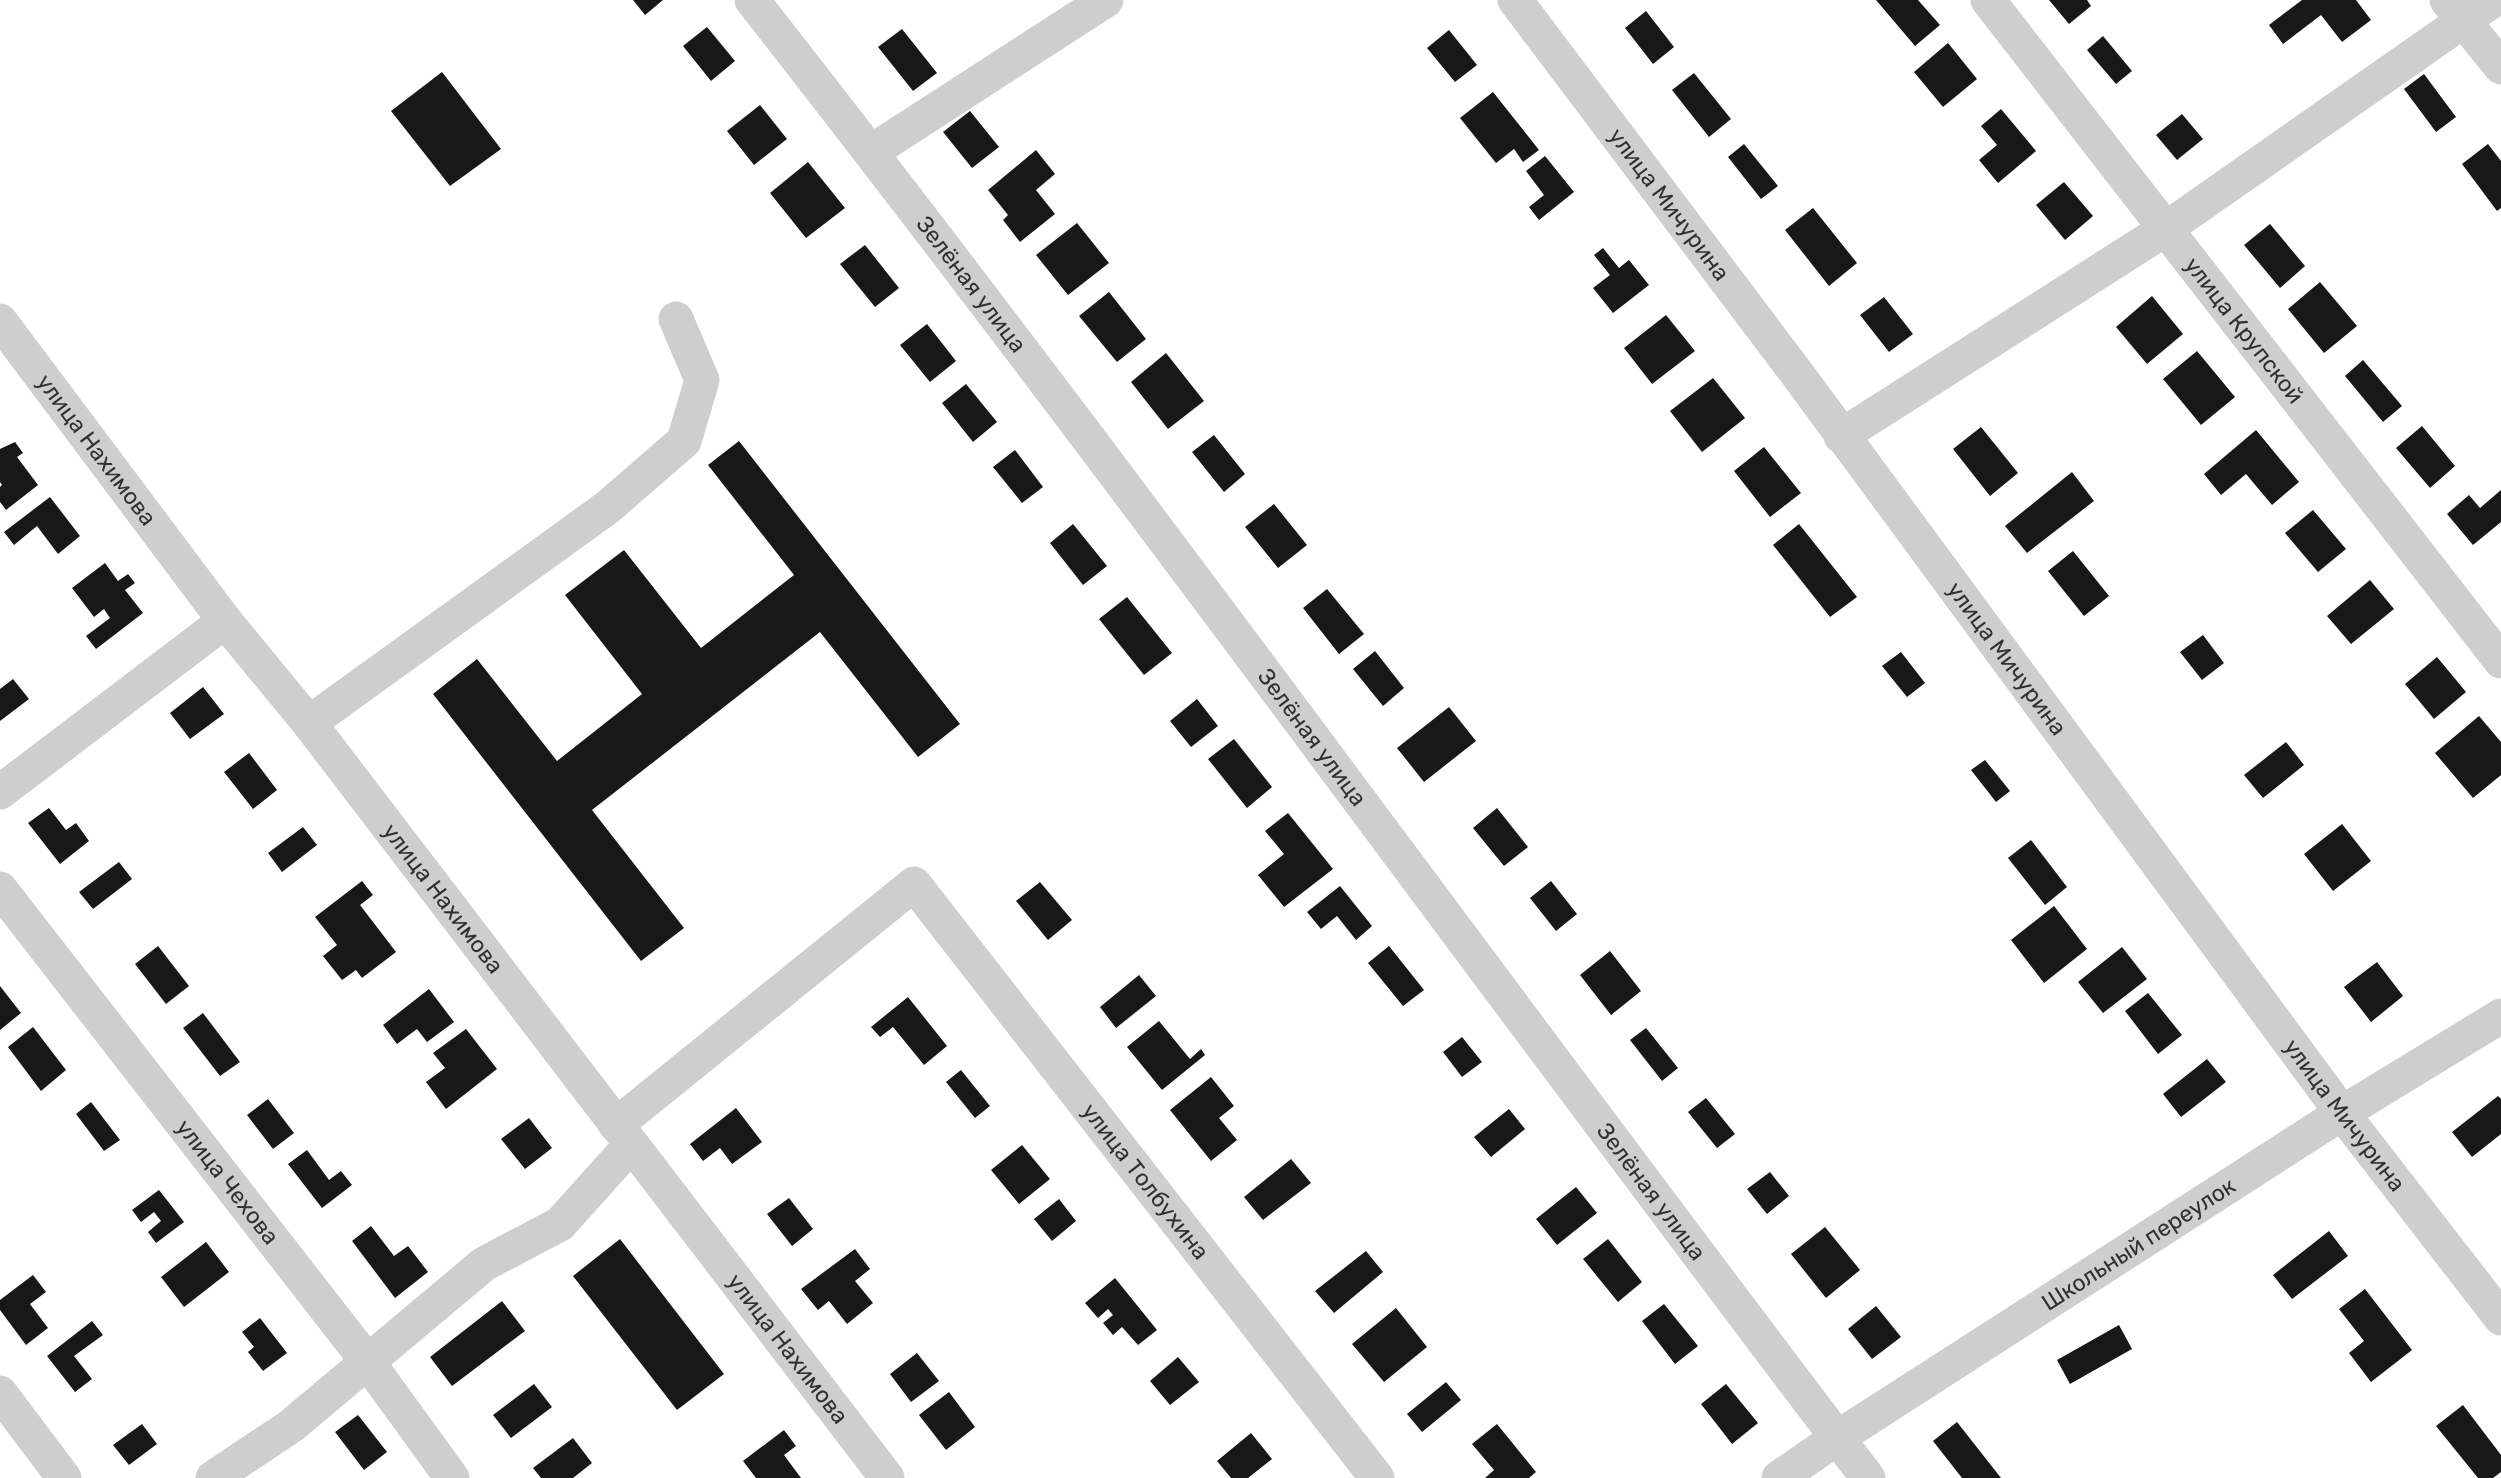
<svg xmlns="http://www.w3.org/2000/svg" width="2501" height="1478" font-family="Rubik,sans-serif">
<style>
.building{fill:#181818}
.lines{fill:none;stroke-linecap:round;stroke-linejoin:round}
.minor{stroke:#cecece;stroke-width:35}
.labels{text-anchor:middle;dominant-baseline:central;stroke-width:7;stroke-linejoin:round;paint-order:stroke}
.street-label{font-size:23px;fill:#313131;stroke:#fff}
</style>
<rect width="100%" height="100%" fill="#fff"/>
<!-- building -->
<g class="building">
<path d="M633,0H663L645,15Z"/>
<path d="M1876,0H1918L1940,25L1915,46Z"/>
<path d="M2049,0H2087L2091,6L2069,24Z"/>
<path d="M2302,0H2356L2371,20L2342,42L2321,15L2283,44L2269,25Z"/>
<path d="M1646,11L1674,47L1653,64L1625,28Z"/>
<path d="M707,27L735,61L711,81L683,46Z"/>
<path d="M902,29L937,73L913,91L878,47Z"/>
<path d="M1449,30L1477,65L1455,82L1427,48Z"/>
<path d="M2103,36L2132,71L2116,84L2087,50Z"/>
<path d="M1948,43L1977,79L1943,107L1914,72Z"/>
<path d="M442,72L501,149L450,186L391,111Z"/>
<path d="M1694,73L1731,119L1709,137L1672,90Z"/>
<path d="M2424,74L2456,117L2436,132L2404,89Z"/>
<path d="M1493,92L1539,150L1523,162L1514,149L1496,163L1460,118Z"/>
<path d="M760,105L787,139L754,165L727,131Z"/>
<path d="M2001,109L2036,151L1998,183L1979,160L1997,145L1981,126Z"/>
<path d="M970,111L999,147L972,168L943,132Z"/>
<path d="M2182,114L2203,139L2177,160L2156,135Z"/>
<path d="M1744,144L1778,186L1761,199L1728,157Z"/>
<path d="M2488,144L2501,161V208L2497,211L2462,164Z"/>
<path d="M1036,150L1055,174L1036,190L1055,214L1020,242L1003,220L1008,215L988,190Z"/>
<path d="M1545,156L1574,192L1539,220L1529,207L1544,195L1526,171Z"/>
<path d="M808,162L845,208L806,238L770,193Z"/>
<path d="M2064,182L2093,216L2065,240L2036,205Z"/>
<path d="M1813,208L1857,263L1829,286L1785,230Z"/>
<path d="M1077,223L1109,263L1068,295L1036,255Z"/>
<path d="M2270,224L2305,266L2280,288L2244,245Z"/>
<path d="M865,245L899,288L875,307L840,264Z"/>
<path d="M1603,248L1619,268L1629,260L1649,285L1613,313L1593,288L1610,275L1594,255Z"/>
<path d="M2320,282L2357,326L2324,353L2288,309Z"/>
<path d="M1109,292L1146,339L1117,362L1079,316Z"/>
<path d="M2152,296L2183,334L2147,364L2116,327Z"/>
<path d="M1884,297L1913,334L1889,352L1860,315Z"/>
<path d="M1666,315L1695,351L1652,384L1624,348Z"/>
<path d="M927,324L956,361L930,382L900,345Z"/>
<path d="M2197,351L2235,397L2201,425L2163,379Z"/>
<path d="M1166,353L1204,401L1168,429L1131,382Z"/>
<path d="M2363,360L2402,406L2383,422L2345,376Z"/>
<path d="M1713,378L1745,418L1702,452L1670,411Z"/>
<path d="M966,384L997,422L973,442L942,403Z"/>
<path d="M2422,426L2455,466L2430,488L2396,448Z"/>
<path d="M1981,427L2018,473L1990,496L1953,449Z"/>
<path d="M2256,430L2299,482L2272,505L2246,474L2221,495L2204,474Z"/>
<path d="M1214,435L1245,474L1224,492L1192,452Z"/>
<path d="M739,441L960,724L918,757L820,632L592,810L684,928L641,961L433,694L477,659L557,761L642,694L565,595L624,550L701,648L794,575L708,465Z"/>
<path d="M15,442L23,453L17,457L38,485L6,510L0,502V487L2,485L0,482V449Z"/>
<path d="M1764,447L1801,493L1770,517L1734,471Z"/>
<path d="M1015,450L1043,487L1022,503L993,467Z"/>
<path d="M2072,472L2094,501L2027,553L2005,526Z"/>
<path d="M2501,490V522L2473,545L2447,514L2469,495L2480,508Z"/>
<path d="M50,497L80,536L58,554L37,526L14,545L4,532Z"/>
<path d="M1274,504L1307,545L1278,568L1245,527Z"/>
<path d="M2313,510L2346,549L2318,572L2285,533Z"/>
<path d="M1073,524L1107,566L1083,585L1050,543Z"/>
<path d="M1799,524L1857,597L1830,617L1773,545Z"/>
<path d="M2073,551L2109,596L2084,616L2048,571Z"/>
<path d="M105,563L118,581L128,574L135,583L125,590L143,613L96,649L86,636L110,618L104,609L94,617L72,588Z"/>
<path d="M2370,580L2394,609L2351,644L2327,616Z"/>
<path d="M1327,589L1364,634L1339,654L1303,608Z"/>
<path d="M1127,597L1172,653L1144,675L1099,619Z"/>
<path d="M2203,635L2224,663L2202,680L2180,652Z"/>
<path d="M1375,651L1404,688L1383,706L1353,669Z"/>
<path d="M1901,652L1925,683L1907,697L1882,666Z"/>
<path d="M2437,657L2466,692L2434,719L2405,684Z"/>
<path d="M13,679L29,699L0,721V689Z"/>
<path d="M203,687L224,714L190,739L170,713Z"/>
<path d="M1197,699L1218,726L1191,747L1170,721Z"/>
<path d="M1449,707L1476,741L1424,782L1397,748Z"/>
<path d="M2479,716L2501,742V775L2473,798L2435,753Z"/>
<path d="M1234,739L1272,787L1247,808L1208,759Z"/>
<path d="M2286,742L2304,765L2263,798L2244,775Z"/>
<path d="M249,753L277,790L253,809L224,772Z"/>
<path d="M1985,760L2010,791L1996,802L1971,770Z"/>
<path d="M49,808L66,830L76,823L89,841L60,864L28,823Z"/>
<path d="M1497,808L1528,847L1504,866L1473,828Z"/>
<path d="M1288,813L1333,869L1284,907L1258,875L1284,854L1265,831Z"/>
<path d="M2342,824L2371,861L2333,891L2304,854Z"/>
<path d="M303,827L317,845L282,872L268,853Z"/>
<path d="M2031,840L2067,887L2045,905L2008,858Z"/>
<path d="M119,862L132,879L93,909L79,892Z"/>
<path d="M362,881L373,895L360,905L396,952L362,978L356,970L342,980L323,956L337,945L315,917Z"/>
<path d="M1551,881L1577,914L1556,931L1530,898Z"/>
<path d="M1040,882L1072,920L1048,940L1016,901Z"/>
<path d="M1340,886L1372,926L1356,940L1337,916L1321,929L1307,912Z"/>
<path d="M2054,906L2087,949L2044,983L2011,940Z"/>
<path d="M158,946L189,986L166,1004L135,964Z"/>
<path d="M1389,946L1424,990L1403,1006L1368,963Z"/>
<path d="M2122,947L2147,979L2103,1013L2078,982Z"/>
<path d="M1610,951L1641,991L1611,1015L1580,975Z"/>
<path d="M2377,962L2403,996L2371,1022L2344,987Z"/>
<path d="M1139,975L1156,996L1116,1028L1100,1007Z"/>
<path d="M0,986L21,1013L0,1030Z"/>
<path d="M429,989L454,1022L427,1042L417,1029L397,1044L383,1025Z"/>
<path d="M2148,993L2182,1035L2158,1054L2125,1011Z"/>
<path d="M908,997L947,1046L924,1065L893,1027L880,1037L871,1027Z"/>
<path d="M203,1013L240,1062L220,1076L183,1028Z"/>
<path d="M1159,1021L1190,1059L1201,1049L1205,1055L1162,1090L1127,1047Z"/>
<path d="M33,1027L66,1070L41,1091L8,1047Z"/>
<path d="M1646,1028L1678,1068L1662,1081L1630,1040Z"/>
<path d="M466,1029L497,1069L446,1109L426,1082L445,1068L433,1053Z"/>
<path d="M1462,1037L1482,1062L1462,1077L1443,1052Z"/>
<path d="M2207,1059L2226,1082L2181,1117L2163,1094Z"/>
<path d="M961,1070L990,1106L975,1118L946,1082Z"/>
<path d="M1211,1077L1234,1106L1219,1118L1237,1140L1211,1161L1170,1110Z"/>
<path d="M2498,1096L2501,1099V1134L2472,1157L2452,1132Z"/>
<path d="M1706,1098L1735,1134L1717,1148L1688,1112Z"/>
<path d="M268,1099L294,1133L273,1149L247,1115Z"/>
<path d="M91,1102L120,1140L104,1151L76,1114Z"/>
<path d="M736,1108L762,1142L732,1164L720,1148L703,1161L690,1144Z"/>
<path d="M1509,1109L1525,1129L1491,1157L1474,1137Z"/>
<path d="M529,1118L552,1148L525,1169L501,1139Z"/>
<path d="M1022,1145L1050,1179L1019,1204L991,1170Z"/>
<path d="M307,1150L329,1180L341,1171L352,1185L322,1208L288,1164Z"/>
<path d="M1291,1159L1311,1183L1263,1220L1244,1197Z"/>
<path d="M1770,1172L1789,1196L1767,1214L1747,1189Z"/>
<path d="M1576,1187L1597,1213L1557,1245L1536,1219Z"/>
<path d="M159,1190L184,1222L156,1243L148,1232L161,1221L154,1212L141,1222L132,1210Z"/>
<path d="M789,1198L813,1229L792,1246L767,1214Z"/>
<path d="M1059,1199L1076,1221L1052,1241L1034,1219Z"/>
<path d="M371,1226L394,1256L408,1246L428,1272L395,1298L352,1241Z"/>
<path d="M1825,1227L1860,1270L1826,1298L1791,1254Z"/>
<path d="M2329,1231L2348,1256L2292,1299L2273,1275Z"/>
<path d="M620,1239L724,1374L677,1410L573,1276Z"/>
<path d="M1608,1239L1642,1282L1618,1302L1583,1259Z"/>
<path d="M206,1242L229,1272L184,1307L161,1277Z"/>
<path d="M855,1249L870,1269L855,1281L873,1303L847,1324L829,1301L818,1310L801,1289Z"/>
<path d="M1366,1251L1383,1272L1334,1313L1315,1291Z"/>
<path d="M33,1275L46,1292L30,1304L48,1328L26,1345L0,1310V1300Z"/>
<path d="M1115,1278L1157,1330L1138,1345L1122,1327L1113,1335L1103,1323L1113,1315L1108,1309L1098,1318L1085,1303Z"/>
<path d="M2365,1289L2412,1350L2371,1382L2349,1353L2364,1341L2339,1309Z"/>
<path d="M502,1301L525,1331L452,1386L430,1357Z"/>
<path d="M1664,1304L1698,1346L1675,1364L1642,1321Z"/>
<path d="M1876,1306L1901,1337L1872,1359L1848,1329Z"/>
<path d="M1396,1308L1427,1347L1384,1382L1352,1344Z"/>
<path d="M260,1318L287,1353L263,1371L248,1352L254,1347L242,1332Z"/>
<path d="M92,1321L103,1335L74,1356L92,1379L75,1392L47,1356Z"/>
<path d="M2119,1325L2132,1349L2070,1384L2057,1360Z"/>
<path d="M917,1353L939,1381L911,1402L890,1374Z"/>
<path d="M1178,1357L1199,1382L1170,1405L1150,1381Z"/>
<path d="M1446,1382L1461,1400L1422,1432L1407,1414Z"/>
<path d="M534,1384L552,1407L511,1438L493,1415Z"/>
<path d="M1726,1384L1758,1423L1732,1444L1701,1404Z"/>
<path d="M949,1392L975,1427L946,1450L919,1415Z"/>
<path d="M2463,1405L2501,1455V1472L2493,1478H2478L2436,1426Z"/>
<path d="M358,1415L387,1452L364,1470L335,1432Z"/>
<path d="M1957,1422L2001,1478H1962L1933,1441Z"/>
<path d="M142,1424L157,1444L129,1465L113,1445Z"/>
<path d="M1497,1424L1536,1472L1529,1478H1485L1494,1470L1472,1444Z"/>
<path d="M784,1430L796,1446L784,1455L801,1478H756L743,1461Z"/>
<path d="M1251,1433L1272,1459L1248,1478H1231L1217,1461Z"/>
<path d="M573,1438L592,1463L573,1478H541L533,1468Z"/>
</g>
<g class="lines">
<!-- minor -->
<g class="minor">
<path id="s1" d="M752,0C1133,486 1493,987 1868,1478"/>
<path id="s2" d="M1515,0L1798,375L2342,1113L2501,1318"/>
<path id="s3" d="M1988,0L2501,661"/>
<path d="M2447,0L2501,67"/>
<path d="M871,152L1106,0"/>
<path id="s4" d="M0,321L225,621L309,723L887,1478"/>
<path d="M1841,436L2164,230L2493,0"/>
<path d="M309,723L608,507L684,441L702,380L676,319"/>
<path d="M0,792L225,621"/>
<path id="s5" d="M0,889L367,1361L452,1478"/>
<path id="s6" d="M616,1125L914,884L1377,1478"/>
<path d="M0,1393L64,1478"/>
<path d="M213,1478L291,1426L484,1264L560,1224L631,1145"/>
<path id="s7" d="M1779,1478L1837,1438L2342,1113L2501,1016"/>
</g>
</g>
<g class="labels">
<!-- street labels -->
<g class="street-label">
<text stroke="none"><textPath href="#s2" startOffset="256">улица Мичурина</textPath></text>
<text stroke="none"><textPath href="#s1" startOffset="359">Зелёная улица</textPath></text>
<text stroke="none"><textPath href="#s3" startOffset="418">улица Крупской</textPath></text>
<text stroke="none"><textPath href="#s4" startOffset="161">улица Нахимова</textPath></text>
<text stroke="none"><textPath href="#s2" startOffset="822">улица Мичурина</textPath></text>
<text stroke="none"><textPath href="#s1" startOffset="926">Зелёная улица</textPath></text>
<text stroke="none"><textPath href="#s4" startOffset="728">улица Нахимова</textPath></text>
<text stroke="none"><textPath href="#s2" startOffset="1390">улица Мичурина</textPath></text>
<text stroke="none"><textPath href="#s6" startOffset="760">улица Толбухина</textPath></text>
<text stroke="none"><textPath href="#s5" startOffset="371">улица Чехова</textPath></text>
<text stroke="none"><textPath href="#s1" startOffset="1493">Зелёная улица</textPath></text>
<text stroke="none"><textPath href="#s7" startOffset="429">Школьный переулок</textPath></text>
<text stroke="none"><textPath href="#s4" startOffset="1295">улица Нахимова</textPath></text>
</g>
</g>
</svg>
